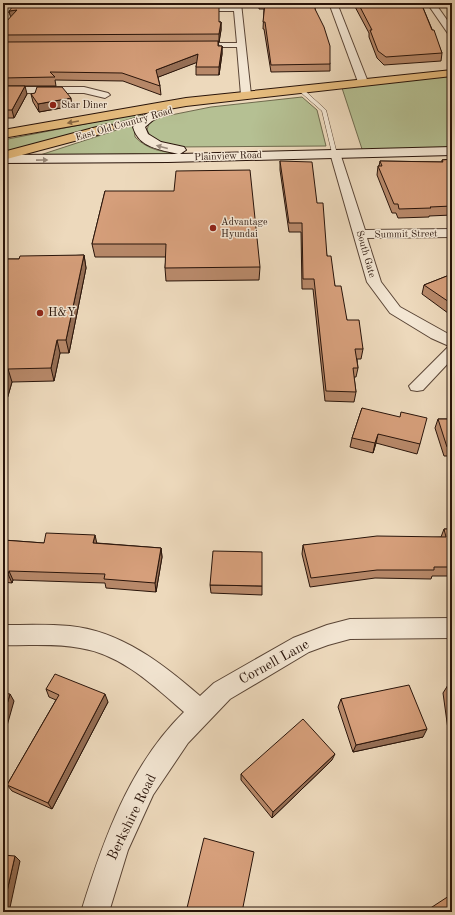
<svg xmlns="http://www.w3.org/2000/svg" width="455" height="915" font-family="'Old Standard TT',serif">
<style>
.green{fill:#b5c093;stroke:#6f6a4e}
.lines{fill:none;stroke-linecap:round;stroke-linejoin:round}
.lane-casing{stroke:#5a4536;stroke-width:1}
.street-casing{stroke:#5a4536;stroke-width:2}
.secondary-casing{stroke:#29140a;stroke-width:2}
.primary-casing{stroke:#29140a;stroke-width:2}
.lane{fill:#f3e6d3;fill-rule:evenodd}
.street{fill:#f3e6d3;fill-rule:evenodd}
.secondary{fill:#f3e6d3;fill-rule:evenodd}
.primary{fill:#e6bc7e;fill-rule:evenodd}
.wall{fill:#b8896a;stroke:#29140a}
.shaded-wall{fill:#966f56;stroke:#29140a}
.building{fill:#d69f7b;stroke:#29140a}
.oneway{fill:#886844}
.oneway2{fill:#988879}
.poi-dot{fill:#8f2418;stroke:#f3e6d3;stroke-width:1.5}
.labels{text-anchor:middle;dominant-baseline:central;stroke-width:3;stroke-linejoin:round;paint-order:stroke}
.far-poi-label{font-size:10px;fill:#29140a;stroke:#f3e6d3;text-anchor:start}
.far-street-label{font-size:10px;fill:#29140a;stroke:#f3e6d3}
.poi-label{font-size:12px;fill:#29140a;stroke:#f3e6d3;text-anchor:start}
.near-street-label{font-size:14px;fill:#29140a;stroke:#f3e6d3}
</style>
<rect width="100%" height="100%" fill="#edd9bc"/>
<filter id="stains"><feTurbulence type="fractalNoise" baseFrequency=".005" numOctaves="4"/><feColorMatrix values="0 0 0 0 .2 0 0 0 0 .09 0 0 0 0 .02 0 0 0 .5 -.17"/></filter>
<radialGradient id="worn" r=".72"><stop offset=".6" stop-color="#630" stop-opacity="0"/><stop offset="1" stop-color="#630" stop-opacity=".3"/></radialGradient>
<!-- green -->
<g class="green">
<path d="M452,73V151L363,152L341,85Z"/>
<path d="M302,97L317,110L326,146L173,147C161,143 152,141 147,130L149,123L161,117L211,107Z"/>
<path d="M141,113L143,115L61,140L3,152V140Z"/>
<path d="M132,125L134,126L135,137C148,150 162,152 181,154V156L31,158Z"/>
</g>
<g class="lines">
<!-- lane casing -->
<g class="lane-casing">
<path id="lane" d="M298,88H302L326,110L337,154L332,153L322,111L298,90Z"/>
</g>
<!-- street casing -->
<g class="street-casing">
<g id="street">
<path d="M233,3H241L251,95L246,98L241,95L237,47H194L190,45L194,43H237L234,11H196L192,9L196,7H234Z"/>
<path d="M329,3H337L368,82L366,84H360L358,82Z"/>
<path d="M427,3H435L452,27V35H449Z"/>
<path d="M3,8H34L38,10L34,12H3Z"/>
<path d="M3,87H84L108,93L110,95L105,98L84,93H3Z"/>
<path d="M335,150L340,153L365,230L452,229V237L367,238L381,282L400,307L452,336V359L423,390L417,391L411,390L409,386L449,346L431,338L390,313L367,282L330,153Z"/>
<path d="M452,618V638L350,639L328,645L309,652L230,699L188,743L153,795L128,850L109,912H81C103,841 129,766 184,712C154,686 121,654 80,648C55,643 29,646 3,645V625C25,625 48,624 70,626C121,631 163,664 200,696L214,683L293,638L327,625L350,619Z"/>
</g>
</g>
<!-- secondary casing -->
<g class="secondary-casing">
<path id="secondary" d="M153,111L159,115L145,127L148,134L161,142L184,147L186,150L180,154L452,147V155L168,162L3,163V155L178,154C159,149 139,148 133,127C138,120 144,114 153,111Z"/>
</g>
<!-- primary casing -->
<g class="primary-casing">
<g id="primary">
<path d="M452,70V76L186,106L3,138V130L186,98Z"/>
<path d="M108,124L112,125L114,128L112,131L3,160V152Z"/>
</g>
</g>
<!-- lane -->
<use href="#lane" class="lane"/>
<!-- street -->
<use href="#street" class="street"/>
<!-- secondary -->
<use href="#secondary" class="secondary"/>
<!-- primary -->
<use href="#primary" class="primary"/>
</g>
<!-- wall -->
<g class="wall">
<path d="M18,3H220V4L60,6L221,22V30L219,42H218L219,46H222V54L219,75H196V67L197,62L158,77L160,86L161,95L123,81L55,80L56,86H3V25L11,17L9,11L19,6Z"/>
<path d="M259,3H315V9L330,64V71L271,72L264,29H263L264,9H259Z"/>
<path d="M353,3H421L442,53L441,61L384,65L377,58L369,37V33Z"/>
<path d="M3,86L27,94L14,118H3Z"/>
<path d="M31,94L72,106L39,112L33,102Z"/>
<path d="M452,159V215L429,216V217L398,218L396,213H392L377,175L378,166H379L380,161L442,162V160Z"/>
<path d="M280,161L317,203L327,256L335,286L347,320L363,349L361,359H357L358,368L356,377H354L356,392L354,402L325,401L313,289H302L301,232H289L280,170Z"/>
<path d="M105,191L260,267L259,280L166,281L165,268L166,257H95L92,244Z"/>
<path d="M84,255L86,268L69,353H60L54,381L12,382L3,413V259H19Z"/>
<path d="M452,274V316L422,294L424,285Z"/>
<path d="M362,408L420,444L417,454L376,443L373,453L350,447L352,438Z"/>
<path d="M438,419H452V456H444L435,428Z"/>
<path d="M444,529H452V576H432L431,579L375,578L310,587L302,554L303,545L441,537Z"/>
<path d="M3,540L44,543H97L161,548L162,557L156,592L106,588L105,583L13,580L12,583L3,582Z"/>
<path d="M210,585L262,586V595L211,593Z"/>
<path d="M448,685H452V745L450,744L443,693Z"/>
<path d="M46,689L108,702L52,809L12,791L7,785L56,700L49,697Z"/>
<path d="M341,699L423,737L353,752L338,707Z"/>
<path d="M332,760L272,818L241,780V774Z"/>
<path d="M429,909L452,912H425Z"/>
</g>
<!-- shaded-wall -->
<g class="shaded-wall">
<path d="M17,10L11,19L9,11Z"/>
<path d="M221,22V30L219,42V34Z"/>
<path d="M222,46V54L219,75V67Z"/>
<path d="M198,54V62L156,78V70Z"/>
<path d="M25,86L27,94L14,118L12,110Z"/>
<path d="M71,98L72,106L39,112L38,104Z"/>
<path d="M84,255L86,268L69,353L66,340Z"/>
<path d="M57,340L60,353L54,381L51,368Z"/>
<path d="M8,369L12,382L3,413V385Z"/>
<path d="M378,434L376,443L373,453L375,443Z"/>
<path d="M95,535L97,544L93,543Z"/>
<path d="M161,548L162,557L156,592L155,583Z"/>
<path d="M9,571L13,580L12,583L8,574Z"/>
<path d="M10,694L14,701L3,740V718Z"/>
<path d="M105,694L108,702L52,809L48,803Z"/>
<path d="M427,729L423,737L353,752L356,745Z"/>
<path d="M335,754L332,760L272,818L273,812Z"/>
<path d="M15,856L20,861L9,912H3V909Z"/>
</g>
<!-- building -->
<g class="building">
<path d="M265,3H315V9L324,27L330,46V64L271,65L265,22H263Z"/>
<path d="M358,3H421L432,30H434L442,53L386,57L378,51L370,30H372Z"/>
<path d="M219,5V22H221L219,34L3,35V25L17,10L9,11L13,6Z"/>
<path d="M218,41V46H222L219,67H196L198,54L156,70L160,86L122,73L50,72L55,77L3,78V42Z"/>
<path d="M3,86H25L12,110H3Z"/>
<path d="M37,87H62L71,98L38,104L31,94L35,93Z"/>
<path d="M452,159V206L430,207L431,208L399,209L398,204H394L378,166H382L380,161L443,162L442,160Z"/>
<path d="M280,161L312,162L317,203H323L327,256H331L335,286H341L347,320H359L363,349H355L358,368H353L356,392L326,391L314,279H303L302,223H289Z"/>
<path d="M250,170L260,267L165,268L166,244H92L105,191H174L176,171Z"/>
<path d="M84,255L66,340H57L51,368L8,369L3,385V259H19L20,256Z"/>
<path d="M452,274V304L424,285Z"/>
<path d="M362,408L400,417L401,412L427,418L420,444L378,434L375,443L352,438Z"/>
<path d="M438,419H452V447H447Z"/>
<path d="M444,529H452V567H434V570H377L311,578L303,545L377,536L446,537Z"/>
<path d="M46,533L95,535L93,543L161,548L155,583L104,579L105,574L9,571L8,574L3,573V540L44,543Z"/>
<path d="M213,551L262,552V586L210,585Z"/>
<path d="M55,674L105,694L48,803L7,785L59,695L46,689Z"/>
<path d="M409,685L427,729L356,745L341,699Z"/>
<path d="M448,685H452V715Z"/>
<path d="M3,693L10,694L3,718Z"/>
<path d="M303,719L335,754L273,812L241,774Z"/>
<path d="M204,838L254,852L242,912H186Z"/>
<path d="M3,855L15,856L3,909Z"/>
<path d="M452,894V912H430L429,909Z"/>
</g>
<!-- one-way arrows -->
<defs><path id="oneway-solid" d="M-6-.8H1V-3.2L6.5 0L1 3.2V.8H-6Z"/></defs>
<use class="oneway" href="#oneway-solid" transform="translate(73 122) rotate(170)"/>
<g class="oneway2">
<use href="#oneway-solid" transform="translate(162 147) rotate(-165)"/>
<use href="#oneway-solid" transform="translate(42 160) rotate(-1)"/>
</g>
<!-- markers -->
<g class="poi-dot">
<circle cx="53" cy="105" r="4"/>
<circle cx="213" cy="228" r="4"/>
<circle cx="40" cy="313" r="4"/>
</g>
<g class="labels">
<!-- far-poi labels -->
<g class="far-poi-label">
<text x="61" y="105">Star Diner</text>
<text x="221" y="222">Advantage<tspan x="221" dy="12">Hyundai</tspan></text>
</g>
<!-- far-street labels -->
<g class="far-street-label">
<text transform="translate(124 124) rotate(-16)">East Old Country Road</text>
<text transform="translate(228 156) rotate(-2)">Plainview Road</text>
<text transform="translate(406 234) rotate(-1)">Summit Street</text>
<text transform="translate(366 254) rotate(74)">South Gate</text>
</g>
<!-- poi labels -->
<g class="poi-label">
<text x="48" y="313">H&amp;Y</text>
</g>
<!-- near-street labels -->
<g class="near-street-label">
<text transform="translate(274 662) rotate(-29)">Cornell Lane</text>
<text transform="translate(132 817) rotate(-64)">Berkshire Road</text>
</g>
</g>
<!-- margin -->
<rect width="455" height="915" fill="none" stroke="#edd9bc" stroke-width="16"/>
<rect x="4" y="4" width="447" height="907" fill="none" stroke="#29140a" stroke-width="2"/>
<rect x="8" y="8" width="439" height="899" fill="none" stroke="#29140a"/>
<rect width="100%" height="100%" filter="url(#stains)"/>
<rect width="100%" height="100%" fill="url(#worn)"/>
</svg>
